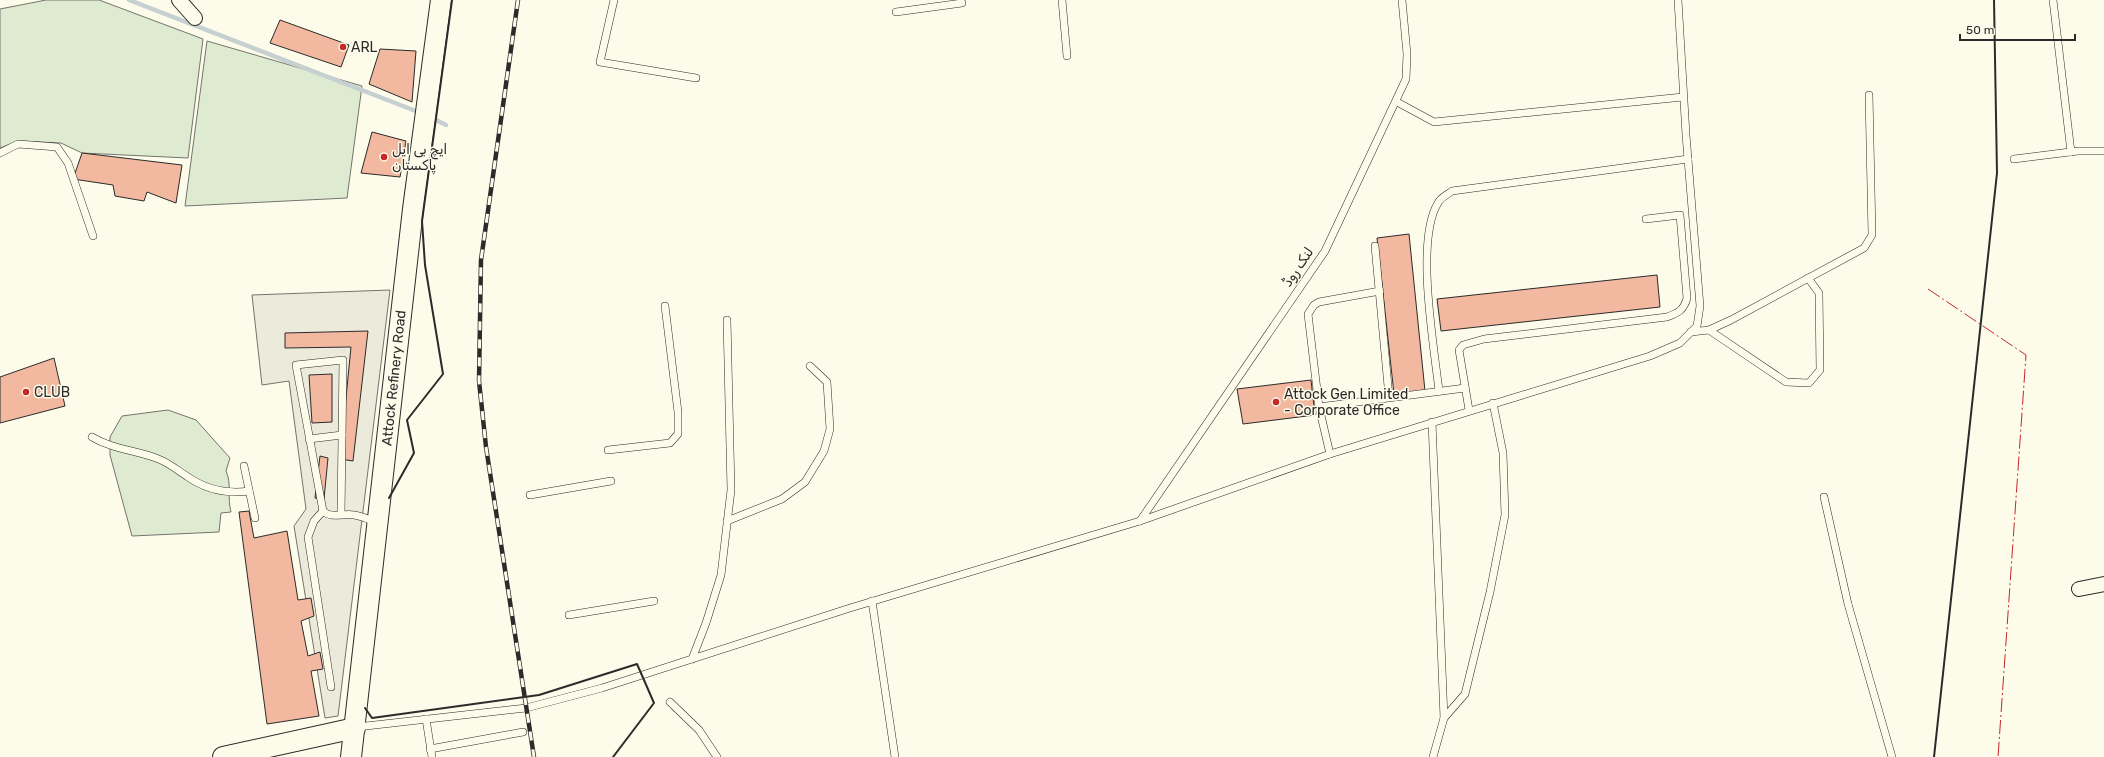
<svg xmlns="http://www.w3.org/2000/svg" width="2104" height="757" font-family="Rubik,'Noto Sans Arabic',sans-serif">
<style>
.green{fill:#deebd1;stroke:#74746e}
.parking{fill:#eceadb;stroke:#74746e}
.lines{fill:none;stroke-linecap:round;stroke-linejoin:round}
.stream{stroke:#c7d0d0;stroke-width:4.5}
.building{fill:#f2b8a0;stroke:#2b2b2b}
.lane-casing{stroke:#2b2b2b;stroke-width:8}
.street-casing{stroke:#2b2b2b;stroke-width:16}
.secondary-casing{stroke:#2b2b2b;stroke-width:22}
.lane{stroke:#fdfbea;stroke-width:7}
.street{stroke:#fdfbea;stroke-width:14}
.secondary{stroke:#fdfbea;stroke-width:20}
.rail-casing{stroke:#2b2b2b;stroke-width:4.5}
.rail{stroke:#fdfbea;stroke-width:3;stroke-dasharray:9;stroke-linecap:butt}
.wall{stroke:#2b2b2b;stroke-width:2}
.power{stroke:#c62828;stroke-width:1;stroke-dasharray:14 3 2 3;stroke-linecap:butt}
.poi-dot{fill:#c62828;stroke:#fdfbea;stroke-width:1.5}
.labels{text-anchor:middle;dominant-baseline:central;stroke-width:3;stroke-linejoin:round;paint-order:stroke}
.poi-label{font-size:14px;fill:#2b2b2b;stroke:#fdfbea;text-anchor:start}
.street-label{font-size:14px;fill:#2b2b2b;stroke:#fdfbea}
</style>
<rect width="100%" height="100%" fill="#fdfbea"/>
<!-- green -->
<g class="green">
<path d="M46,0H99L203,39L188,158L82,153L61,143L18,141L0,148V9Z"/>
<path d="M207,41L362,86L347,198L185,206Z"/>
<path d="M168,410L196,420L230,458L226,471C232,484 227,498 231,512L221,513L219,532L132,536L110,455V437L122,416Z"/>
</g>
<!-- parking -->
<path class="parking" d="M390,290L338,716L325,718L294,526L306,509L289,381L262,385L252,295Z"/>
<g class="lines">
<!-- stream -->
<g class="stream">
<path d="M129,0L421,113"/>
<path d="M430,117L446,125"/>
</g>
</g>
<!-- building -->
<g class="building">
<path d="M280,20L349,45L341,67L270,43Z"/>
<path d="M380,49L416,51L412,102L369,84Z"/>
<path d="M372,132L406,141L400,177L361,173Z"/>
<path d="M82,153L182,165L176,203L147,192L144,201L115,196L113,185L73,179Z"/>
<path d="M1409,234L1425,391L1394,394L1377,238Z"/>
<path d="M1657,275L1660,307L1441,331L1437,299Z"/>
<path d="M368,331L353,461L340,459L351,347L285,348V333Z"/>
<path d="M54,358L65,406L0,423V377Z"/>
<path d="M332,374V422L312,423L309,375Z"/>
<path d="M1311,380L1315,415L1243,424L1237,389Z"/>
<path d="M320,456L328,458L324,499L315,498Z"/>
<path d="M249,511L254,538L287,531L298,600L311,598L314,616L301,621L308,656L320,652L323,669L311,671L319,716L267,724L239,512Z"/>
</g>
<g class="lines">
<!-- lane casing -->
<g class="lane-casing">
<g id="lane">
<path d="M614,0L600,62L696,78"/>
<path d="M1062,0L1067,56"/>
<path d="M2053,0L2071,152"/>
<path d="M896,12L962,3"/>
<path d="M1397,102L1434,122L1683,97"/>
<path d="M0,153L18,144L57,147L68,163L93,236"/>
<path d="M2014,159L2078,151H2104"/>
<path d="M1375,246L1389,397"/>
<path d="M1709,330L1786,382L1809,383L1820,370L1819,293L1808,278"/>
<path d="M1691,332L1709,330L1731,320L1864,248L1872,235L1869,95"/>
<path d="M1439,391C1434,346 1415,240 1438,203C1440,198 1447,195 1452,191L1688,159"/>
<path d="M1319,407L1465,388"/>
<path d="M1469,410L1459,350L1463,345L1484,339L1667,317C1678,313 1684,310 1687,298L1680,215L1646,219"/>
<path d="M1432,422L1444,718L1433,757"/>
<path d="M92,437C112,449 134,450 156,458C168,462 177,470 188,477C207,490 227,494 249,491"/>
<path d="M309,439L342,435"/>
<path d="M608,450L670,443L678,434V412L665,306"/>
<path d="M1330,454L1319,407L1308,314L1314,305L1319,302L1380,291"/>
<path d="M244,466L255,518"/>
<path d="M530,495L611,481"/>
<path d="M1824,497L1848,604L1892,757"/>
<path d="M323,511L314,521L308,537L331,687"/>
<path d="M341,515L343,360L296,365L323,511C331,519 344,513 354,515C362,516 369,520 377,522"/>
<path d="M727,521L782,499L805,482L824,451L830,429L827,382L810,366"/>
<path d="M1140,521L1325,251L1406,79L1407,54L1402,0"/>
<path d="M872,601L895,757"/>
<path d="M569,615L654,601"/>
<path d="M692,659L706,623L721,575L731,490L727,320"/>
<path d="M670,702L699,730L717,757"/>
<path d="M1444,718L1465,694L1490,592L1505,515L1503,453L1493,403"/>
<path d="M426,719L432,757"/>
<path d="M357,727L526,708L602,688L850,608L1140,521L1330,454L1650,356L1680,343L1697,326L1700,306L1686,135L1678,0"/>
<path d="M430,749L523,732"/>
</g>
</g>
<!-- street casing -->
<g class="street-casing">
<g id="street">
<path d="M179,0L195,18"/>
<path d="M2079,589L2104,584"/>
</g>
</g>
<!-- secondary casing -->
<g class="secondary-casing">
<g id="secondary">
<path d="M223,757L355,728"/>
<path d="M351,757L413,209L441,0"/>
</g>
</g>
<!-- lane -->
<use href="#lane" class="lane"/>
<!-- street -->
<use href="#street" class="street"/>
<!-- secondary -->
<use href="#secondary" class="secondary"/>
<!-- rail casing -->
<g class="rail-casing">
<path id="rail" d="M518,0L481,260L479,381L486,447L534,757"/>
</g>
<!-- rail -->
<use href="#rail" class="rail"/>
<!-- wall -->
<g class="wall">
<path d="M389,498L414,453L407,420L443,374L425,265L422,221L452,0"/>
<path d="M365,708L372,718L539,695L637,664L654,703L613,757"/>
<path d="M1934,757L1997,173L1994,0"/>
</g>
<!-- power -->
<path class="power" d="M1928,289L2026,355L1998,757"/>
</g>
<!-- markers -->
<g class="poi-dot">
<circle cx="343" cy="47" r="4"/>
<circle cx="384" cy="157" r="4"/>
<circle cx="26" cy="392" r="4"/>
<circle cx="1276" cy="402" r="4"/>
</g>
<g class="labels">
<!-- poi labels -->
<g class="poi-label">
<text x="351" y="47">ARL</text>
<text x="392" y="149">ایچ بی ایل<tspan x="392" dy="16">پاکستان</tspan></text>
<text x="34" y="392">CLUB</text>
<text x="1284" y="394">Attock Gen Limited<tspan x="1284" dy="16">- Corporate Office</tspan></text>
</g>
<!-- street labels -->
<g class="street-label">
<text transform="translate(1298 267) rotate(-56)">لنک روڈ</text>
<text transform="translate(394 378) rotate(-84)">Attock Refinery Road</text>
</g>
</g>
<!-- scale -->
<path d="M1960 34v6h115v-6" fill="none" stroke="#2b2b2b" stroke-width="2"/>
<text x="1966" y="34" font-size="12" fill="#2b2b2b" stroke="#fdfbea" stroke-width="3" paint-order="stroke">50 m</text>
</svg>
